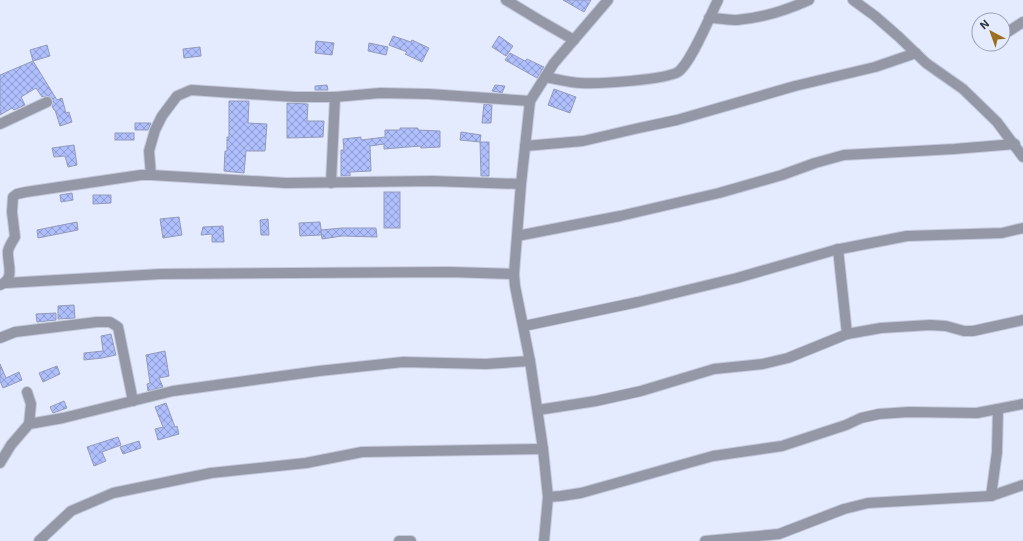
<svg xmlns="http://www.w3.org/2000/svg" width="1023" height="541" font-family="'Exo 2',sans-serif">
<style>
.building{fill:url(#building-cross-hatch);stroke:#939bba}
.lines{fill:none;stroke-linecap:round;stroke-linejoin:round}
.street-casing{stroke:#c4c9dc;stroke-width:12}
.street{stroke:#9498a6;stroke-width:10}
</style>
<defs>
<pattern id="building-cross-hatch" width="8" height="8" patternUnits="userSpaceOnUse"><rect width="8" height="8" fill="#afbefc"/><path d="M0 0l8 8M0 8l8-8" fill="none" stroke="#8f9bcd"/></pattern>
</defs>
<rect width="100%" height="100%" fill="#e5ebff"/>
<!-- building -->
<g class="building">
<path d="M563,0H591L584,12Z"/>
<path d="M393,36L411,42L412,40L429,48L422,62L405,54L407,52L389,45Z"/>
<path d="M499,36L513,46L506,56L492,47Z"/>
<path d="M316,41L334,43L332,55L315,53Z"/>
<path d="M369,43L388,47L386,55L368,51Z"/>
<path d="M47,45L50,56L33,61L30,50Z"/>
<path d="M200,47L201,56L184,58L183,49Z"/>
<path d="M510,53L525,61L527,59L544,67L537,78L505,60Z"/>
<path d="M33,61L57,100L62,98L66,113L69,112L72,122L60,126L55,110H54L52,106L53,99L48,96L42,97L36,88L21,97L25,105L14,110L12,108L0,115V75Z"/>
<path d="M327,85L328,90H315V86Z"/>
<path d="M495,85L505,86L502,93L498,92L492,91Z"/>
<path d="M554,89L576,97L570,113L548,105Z"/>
<path d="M229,101H249L248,123L267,124L265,151H246L244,173L224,171L225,151H227V137H229Z"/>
<path d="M287,103L308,104L307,121H324L323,137L287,138Z"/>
<path d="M484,104L492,105L491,123H482Z"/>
<path d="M135,123H151L148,130H135Z"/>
<path d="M400,128H418V130L440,131V147L421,148L420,146L384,149V144L370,146L371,171L350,172V176H341V150H344L343,139L361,137V140L385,137V130H400Z"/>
<path d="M461,132L481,135L480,142L460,140Z"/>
<rect x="115" y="133" width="19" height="7"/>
<path d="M480,142H489V176H481Z"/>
<path d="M74,145L77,165L68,167L65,156L54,157L52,148Z"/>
<rect x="384" y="192" width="16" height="36"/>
<path d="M72,193L73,200L61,202L60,195Z"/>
<path d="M93,195H111V203L93,204Z"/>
<path d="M179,217L182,235L163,238L160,219Z"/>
<path d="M268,219L269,235H261L260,220Z"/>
<path d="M77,222L78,230L38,238L37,230Z"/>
<path d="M320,222L322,235L300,236L299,223Z"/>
<path d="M223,226L224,242H212V234L201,235L203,227Z"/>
<path d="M342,228H376L377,237L342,236L322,239L321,230Z"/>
<path d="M74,305L75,318L58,319V306Z"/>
<path d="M56,313V320L37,322L36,314Z"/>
<path d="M111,334L116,355L102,358L84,360V353L103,351L101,336Z"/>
<path d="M165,351L169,376L159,378L163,387L148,391L147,384L150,383L146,355Z"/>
<path d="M0,364L6,378L19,372L22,380L3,388L0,381Z"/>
<path d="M57,366L60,374L43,382L39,373Z"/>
<path d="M64,401L67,408L53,413L50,407Z"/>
<path d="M166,403L175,427L177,426L179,434L158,440L155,429L163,427L155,407Z"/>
<path d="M118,437L121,445L102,452L106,461L94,466L87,447Z"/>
<path d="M139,441L141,448L123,454L120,447Z"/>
</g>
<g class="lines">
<!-- street casing -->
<g class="street-casing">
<g id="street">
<path d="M506,0L539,20L574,40"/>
<path d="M853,0L875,16L899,37L926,63L963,89L997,122L1023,157"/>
<path d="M709,18C718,18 728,20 737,20C762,18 787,10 809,0"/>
<path d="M1003,35L1023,22"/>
<path d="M545,77C557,79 569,83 581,83C599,84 664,80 678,72C691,63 710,16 718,0"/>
<path d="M0,124L47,102"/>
<path d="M525,146L583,141L639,128L677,120L795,86L875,67L916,53"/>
<path d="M151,175L149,151L155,130L162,116L177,96L191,90L295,97H335L380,93L429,94L530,101"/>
<path d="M331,183L335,97"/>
<path d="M517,236L620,216L719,193L782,175L815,163L844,155L954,149L1015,144"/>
<path d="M838,249L847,334"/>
<path d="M6,283L161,274L450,272L514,274"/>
<path d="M0,285C16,279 7,264 8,251C9,246 12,242 15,237L12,212L13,197L17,194L26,192L141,175H151L286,183L432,181L521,184"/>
<path d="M524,326L638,302L737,278L835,250L907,236L1002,233L1023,228"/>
<path d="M0,338L15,332L97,322H110L118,327L133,401"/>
<path d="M27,392L31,404L29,424"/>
<path d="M538,410L596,401L641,391L714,369L763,364L788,358L847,334L881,328L930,325L946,326L964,331H973L1023,320"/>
<path d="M0,463L11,445L29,424L63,418L173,391L319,371L403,362L486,364L530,361"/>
<path d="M991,496L997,452L998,410"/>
<path d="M548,497L561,496L581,493L713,456L782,446L846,425L861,418L879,414L909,412L977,413L1023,404"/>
<path d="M39,541L71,511L113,493L211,473L306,463L362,452L543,449"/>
<path d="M399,541H411"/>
<path d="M544,541L548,497L543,449L530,361L515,286L514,274L521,184L530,101L554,63L608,0"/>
<path d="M705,541L779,534L844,509L868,503L991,496L1023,485"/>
</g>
</g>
<!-- street -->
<use href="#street" class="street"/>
</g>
<!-- north arrow -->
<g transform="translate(991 32) rotate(319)"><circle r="19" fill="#e5ebff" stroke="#9ba0b1"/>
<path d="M0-3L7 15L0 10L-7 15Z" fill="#9b6f1e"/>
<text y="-6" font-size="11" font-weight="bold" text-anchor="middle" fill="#2c303c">N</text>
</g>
</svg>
